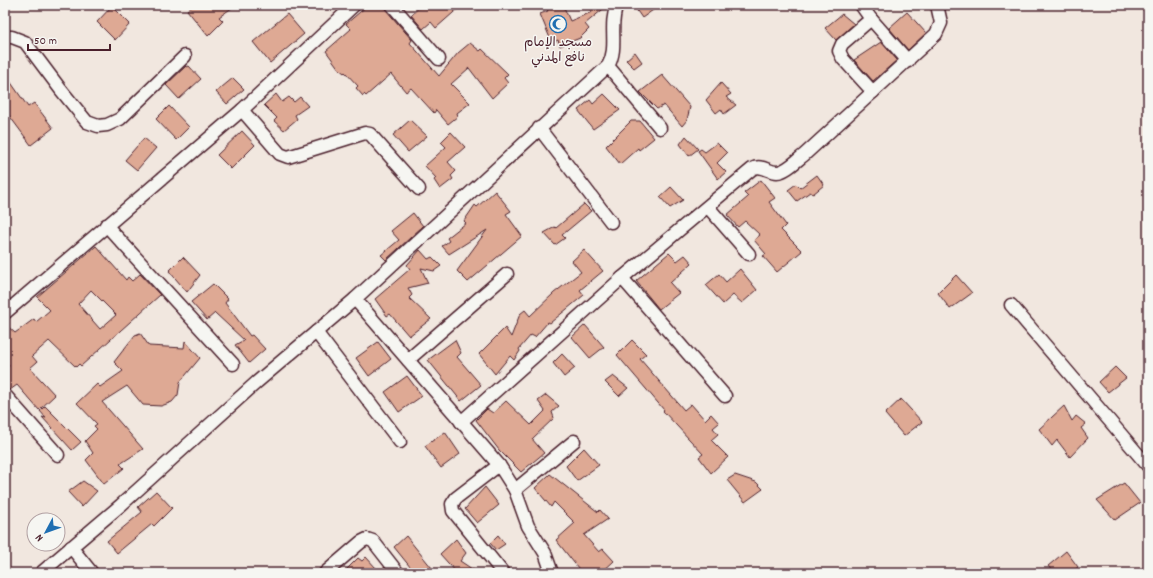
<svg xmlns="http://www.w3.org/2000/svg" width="1153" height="578" font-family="Dekko,'Playpen Sans Arabic',sans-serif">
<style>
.building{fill:#dea994;stroke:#4a1f2b;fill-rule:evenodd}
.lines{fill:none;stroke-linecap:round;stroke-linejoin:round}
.minor-casing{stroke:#4a1f2b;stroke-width:15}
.minor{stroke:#f6f6f2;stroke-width:12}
.labels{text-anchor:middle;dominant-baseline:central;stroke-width:3;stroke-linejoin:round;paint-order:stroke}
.poi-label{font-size:13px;fill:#4a1f2b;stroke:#f6f6f2}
</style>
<rect width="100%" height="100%" fill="#f1e7df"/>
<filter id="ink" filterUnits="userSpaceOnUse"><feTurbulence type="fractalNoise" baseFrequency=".025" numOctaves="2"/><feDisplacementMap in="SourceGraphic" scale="8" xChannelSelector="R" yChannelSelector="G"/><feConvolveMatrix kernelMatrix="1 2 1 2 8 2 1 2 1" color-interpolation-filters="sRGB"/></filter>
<g filter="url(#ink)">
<!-- building -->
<g class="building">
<path d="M194,5H236L219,17L223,21L208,36L187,10Z"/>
<path d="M368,5H385L386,10L412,40L410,43L439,76L458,53L470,43L480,51L482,49L508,74L504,78L508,83L492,98L469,68L451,84L470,103L457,113L458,116L448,124L436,110L434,113L411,88L406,92L391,74L366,96L364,94L363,96L356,88L358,86L345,72L344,73L339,69L326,51L351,29L346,24Z"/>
<path d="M422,5H462L436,28L431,22L423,29L411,15Z"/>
<path d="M551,5H563L570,21L592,12L587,5H608L585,24L589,29L580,38L560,46L558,40L552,43L540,14L548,11L546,7Z"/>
<path d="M633,5H660L642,18Z"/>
<path d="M112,6L130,24L115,40L97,22Z"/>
<path d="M907,12L926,33L908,50L889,28Z"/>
<path d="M287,14L304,34L270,63L253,42Z"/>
<path d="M842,14L854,24L836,40L825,28Z"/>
<path d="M881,42L897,60L873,81L854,60Z"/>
<path d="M635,52L642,62L634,68L626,60Z"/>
<path d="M186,66L187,67L189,66L201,79L179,99L166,85Z"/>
<path d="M5,74L28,107L34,103L53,128L31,145L5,110Z"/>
<path d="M662,75L690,107L687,120L682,126L664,105L657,109L640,92Z"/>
<path d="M233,78L244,89L227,104L216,92Z"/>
<path d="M721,83L731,94L726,97L736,105L724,114L721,109L716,113L706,100Z"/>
<path d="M276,94L282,102L289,97L294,102L300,97L308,106L295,115L297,119L284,130L274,121L277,118L264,105Z"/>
<path d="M604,94L620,110L593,129L578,110L590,100L593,104Z"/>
<path d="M169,106L189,127L176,140L156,119Z"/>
<path d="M410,120L427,136L408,152L393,135Z"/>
<path d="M631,121H640L654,138L639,150L638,148L620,164L606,146Z"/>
<path d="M242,131L255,145L231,169L217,155Z"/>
<path d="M451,132L465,147L448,162L456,171L451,176L453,179L440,189L434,180L436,178L425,166L446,147L441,142Z"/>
<path d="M686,136L698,149L689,156L680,144Z"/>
<path d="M144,138L156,148L137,170L125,160Z"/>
<path d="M717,143L727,153L717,163L726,172L718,179L698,151L701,149L705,152Z"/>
<path d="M817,175L824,185L813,194L810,192L797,201L788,190L796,184L800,188Z"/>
<path d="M761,180L775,198L769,202L786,225L781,230L802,251L777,272L763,256L766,254L754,240L760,235L745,221L738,227L727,215L748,197L744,193Z"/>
<path d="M671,187L683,200L670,208L660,197Z"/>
<path d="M495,191L511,211L506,214L522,236L468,282L457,271L487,230L449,254L442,246L449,241L447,238L466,223L464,221L475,205L477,207Z"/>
<path d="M584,204L591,211L562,235L565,238L555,245L544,233L555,227L556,228Z"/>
<path d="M413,213L423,226L386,260L381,255L399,240L391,231Z"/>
<path d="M96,246L126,280L128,277L132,281L140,274L160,295L81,366L79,364L76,367L49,341L32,356L37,362L30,368L55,395L39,410L17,385L10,390L5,388V369L9,366L5,361V324L15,333L34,319L36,322L50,310L37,297ZM91,290L116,315L100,329L78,304Z"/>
<path d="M420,250L428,259L432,257L441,266L434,271L421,268L428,283L408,288L412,295L409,298L431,319L409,336L390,314L387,316L375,299L410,269L407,265Z"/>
<path d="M584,250L603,271L580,290L584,295L550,323L548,322L535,337L531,335L519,349L520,351L514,360L510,356L495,374L479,354L505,328L511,337L520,314L525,310L530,316L554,293L581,272L572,261Z"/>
<path d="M669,253L677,261L685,255L692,263L670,283L679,293L659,309L636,281Z"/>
<path d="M183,257L200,275L187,292L169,271Z"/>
<path d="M740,269L757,290L742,303L733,295L723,304L706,285L719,274L726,282Z"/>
<path d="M956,275L972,293L950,309L938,293Z"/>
<path d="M213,284L228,299L225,303L250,336L252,335L265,349L249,363L235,345L244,340L215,313L207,320L191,302Z"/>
<path d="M585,325L604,347L590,358L572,337Z"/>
<path d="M140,333L149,346L184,348L185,341L200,358L180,382L178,395L172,402L161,406L143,405L127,386L102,402L143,449L120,464L124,468L104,484L86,460L93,453L85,441L97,429L94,426L97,424L77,403L97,384L100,387L123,371L114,362L135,335Z"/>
<path d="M455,340L461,353L457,357L481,385L461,401L428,360Z"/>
<path d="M632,340L646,354L640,359L684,410L691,404L705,420L711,414L719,423L713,428L718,434L711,440L728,457L711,473L699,457L703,454L663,411L664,410L617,355Z"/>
<path d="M378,342L391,359L369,376L356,358Z"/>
<path d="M562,354L575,368L564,377L553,363Z"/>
<path d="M1115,367L1126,378L1108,392L1099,382Z"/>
<path d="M407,376L422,396L399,412L385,392Z"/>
<path d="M613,376L628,388L619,396L605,382Z"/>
<path d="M546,395L559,406L552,412L554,418L532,439L544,453L521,472L499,450L476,420L487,409L493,413L506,401L531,425L545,411L538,401Z"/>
<path d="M901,399L922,422L904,436L885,414Z"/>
<path d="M45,406L81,442L72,450L42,417L46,418L40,411Z"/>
<path d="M1064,406L1072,421L1076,416L1086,424L1081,428L1088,438L1070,457L1057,440L1052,446L1039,429Z"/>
<path d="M445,432L460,454L441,468L425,446Z"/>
<path d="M584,448L599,465L577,481L566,466Z"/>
<path d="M550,474L598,512L600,510L608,519L584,535L599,552L603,549L614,561L601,573H582L556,540L575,523L554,502L551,507L535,488Z"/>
<path d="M735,475L756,482L763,489L745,502L727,480Z"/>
<path d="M83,481L97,491L82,507L68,492Z"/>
<path d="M1124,483L1140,503L1115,520L1097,500Z"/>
<path d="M485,487L499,505L477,523L465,509Z"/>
<path d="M156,491L172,508L154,526L152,524L117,553L107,541L142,512L138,507Z"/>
<path d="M498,535L505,544L496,550L490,543Z"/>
<path d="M406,536L436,573H415L394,547Z"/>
<path d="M456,539L466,553L460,561L478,573H457L440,554Z"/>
<path d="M1066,551L1078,567L1071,573H1054L1048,566Z"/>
<path d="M366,557L376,568L370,573H343L358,558L362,561Z"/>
</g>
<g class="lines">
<!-- minor casing -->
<g class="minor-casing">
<g id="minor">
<path d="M392,5L439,59"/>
<path d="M861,5L871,19L842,44L839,51L843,59L873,92"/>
<path d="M871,19L908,61"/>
<path d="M5,37H12L25,42L61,90L87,122L98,126L107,125L120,119L185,56"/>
<path d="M608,66L660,128"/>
<path d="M242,110L280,154L288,157L365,133L370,134L419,189"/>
<path d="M539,128L611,222"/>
<path d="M708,207L749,254"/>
<path d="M106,225L233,364"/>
<path d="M622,278L725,396"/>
<path d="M355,299L499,465L515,490L528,526L545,553L552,573"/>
<path d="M1011,305L1148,466"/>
<path d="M5,313L242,110L354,5"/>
<path d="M316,332L400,442"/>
<path d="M408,360L507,274"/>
<path d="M5,395L58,455"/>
<path d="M461,422L622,278L752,169C762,164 768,172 777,172C786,172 797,160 804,155L936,34L941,23L937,5"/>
<path d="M499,465L456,498L452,504L453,511L503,573"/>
<path d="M515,490L574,441"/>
<path d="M71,547L92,573"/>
<path d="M41,573L121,505L257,382L355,299L608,66C619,47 608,26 617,5"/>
<path d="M325,573L361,542L367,539L373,541L398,573"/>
</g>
</g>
<!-- minor -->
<use href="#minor" class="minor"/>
</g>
</g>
<!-- icons -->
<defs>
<g id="mosque-ring" transform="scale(0.9)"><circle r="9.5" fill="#f6f6f2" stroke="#1f6fb2" stroke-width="1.5"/><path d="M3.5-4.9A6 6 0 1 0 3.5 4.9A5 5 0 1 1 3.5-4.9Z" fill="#1f6fb2"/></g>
</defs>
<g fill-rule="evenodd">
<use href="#mosque-ring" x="558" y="24"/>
</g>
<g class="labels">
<!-- poi labels -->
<g class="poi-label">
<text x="558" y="43">مسجد الإمام<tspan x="558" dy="15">نافع المدني</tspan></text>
</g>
</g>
<!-- margin -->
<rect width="1153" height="578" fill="none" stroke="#f6f6f2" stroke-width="20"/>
<rect x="10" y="10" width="1133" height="558" fill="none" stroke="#4a1f2b" stroke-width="1.5" filter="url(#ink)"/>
<!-- north arrow -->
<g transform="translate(46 532) rotate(229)"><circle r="19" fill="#f6f6f2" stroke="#b1a0a2"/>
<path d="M0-3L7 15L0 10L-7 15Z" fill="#1f6fb2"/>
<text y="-6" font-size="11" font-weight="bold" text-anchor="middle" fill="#4a1f2b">N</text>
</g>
<!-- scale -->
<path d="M28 44v6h82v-6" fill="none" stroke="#4a1f2b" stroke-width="2"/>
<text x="34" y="44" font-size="12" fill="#4a1f2b" stroke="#f6f6f2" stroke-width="3" paint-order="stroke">50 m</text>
</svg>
